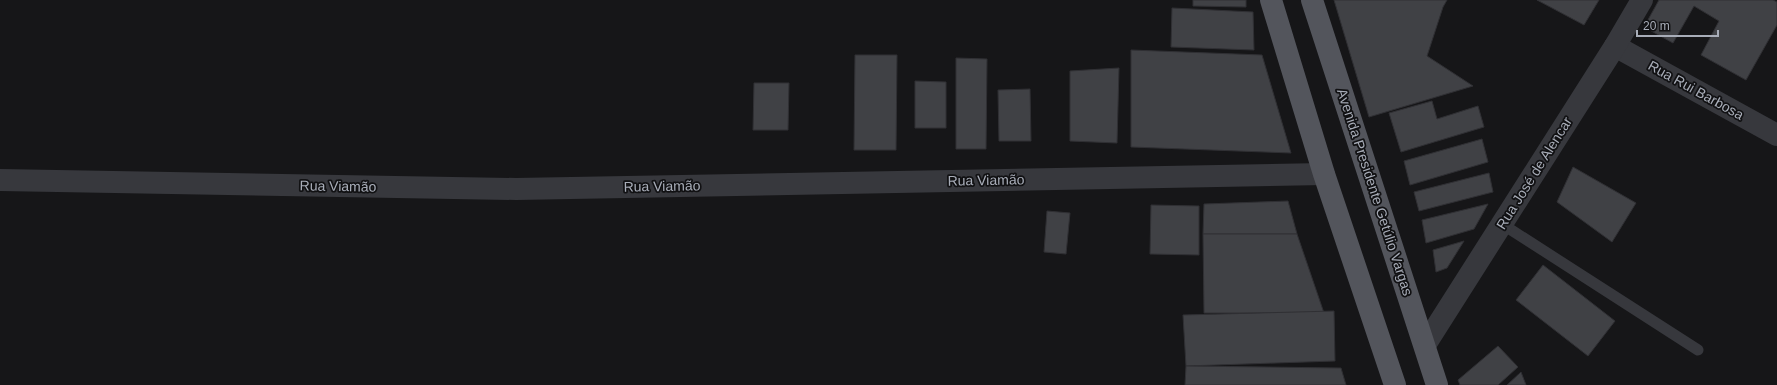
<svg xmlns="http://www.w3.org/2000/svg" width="1777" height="385" font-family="Arial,sans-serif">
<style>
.building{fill:#404145;stroke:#303034}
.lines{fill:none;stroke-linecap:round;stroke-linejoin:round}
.lane{stroke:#37383d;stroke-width:11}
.street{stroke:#37383d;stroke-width:22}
.primary{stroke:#53555c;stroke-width:22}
.labels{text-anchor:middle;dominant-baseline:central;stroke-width:3.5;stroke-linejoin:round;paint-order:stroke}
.street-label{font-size:14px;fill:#a8adb8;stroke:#111113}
</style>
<rect width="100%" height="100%" fill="#161618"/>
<!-- building -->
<g class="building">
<path d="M1193,0H1246V7L1193,6Z"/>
<path d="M1334,0H1447L1443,7L1427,56L1473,86L1369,117Z"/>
<path d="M1537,0H1599L1584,25Z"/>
<path d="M1659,0H1773L1777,2V25L1746,80L1701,55L1719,21L1694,6L1673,43L1644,27Z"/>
<path d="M1172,8L1253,12L1254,50L1171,47Z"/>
<path d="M1131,50L1262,55L1291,153L1131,147Z"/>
<path d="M855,55H897L896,150H854Z"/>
<path d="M956,58L987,59L986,149H956Z"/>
<path d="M1119,68L1117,143L1070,141V71Z"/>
<path d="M915,81L946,82V128H915Z"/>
<path d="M754,83H789L788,130H753Z"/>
<path d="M1030,89L1031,141H999L998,90Z"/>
<path d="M1432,101L1437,119L1478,106L1484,127L1401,152L1389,113Z"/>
<path d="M1482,139L1488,162L1410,185L1404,161Z"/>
<path d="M1573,167L1636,203L1612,242L1557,202Z"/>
<path d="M1489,173L1493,192L1419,211L1414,192Z"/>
<path d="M1288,201L1297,234H1203L1204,204Z"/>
<path d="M1488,204L1474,229L1426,243L1422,220Z"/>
<path d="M1151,205L1199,206V255L1150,254Z"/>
<path d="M1047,211L1070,213L1066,254L1044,252Z"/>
<path d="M1203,234H1297L1324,313H1204Z"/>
<path d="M1464,241L1447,268L1436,272L1433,250Z"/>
<path d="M1543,265L1615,321L1588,356L1516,300Z"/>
<path d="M1334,311L1335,361L1186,366L1183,315Z"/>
<path d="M1498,346L1518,367L1498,385H1460L1458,380Z"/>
<path d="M1186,366L1341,368L1346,385H1185Z"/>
<path d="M1521,372L1526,385H1507Z"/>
</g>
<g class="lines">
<!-- lane -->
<path class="lane" d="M1502,224L1698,350"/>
<!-- street -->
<g class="street">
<path d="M1615,46L1777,135"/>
<path d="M0,180L516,189L1324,174"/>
<path d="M1425,345L1615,46L1642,0"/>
</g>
<!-- primary -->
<g class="primary">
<path d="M1271,0L1324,174L1395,385"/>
<path d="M1312,0L1437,385"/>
</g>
</g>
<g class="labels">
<!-- street labels -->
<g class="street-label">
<text transform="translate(1696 90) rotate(29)">Rua Rui Barbosa</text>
<text transform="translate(1534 173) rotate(-58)">Rua José de Alencar</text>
<text transform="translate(986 180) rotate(-1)">Rua Viamão</text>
<text transform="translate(338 186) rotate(1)">Rua Viamão</text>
<text transform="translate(662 186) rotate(-1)">Rua Viamão</text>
<text transform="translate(1375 192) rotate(72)">Avenida Presidente Getúlio Vargas</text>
</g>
</g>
<!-- scale -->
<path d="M1637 30v6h81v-6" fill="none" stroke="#a8adb8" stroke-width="2"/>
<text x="1643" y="30" font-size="12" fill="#a8adb8" stroke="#111113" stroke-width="3" paint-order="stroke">20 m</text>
</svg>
